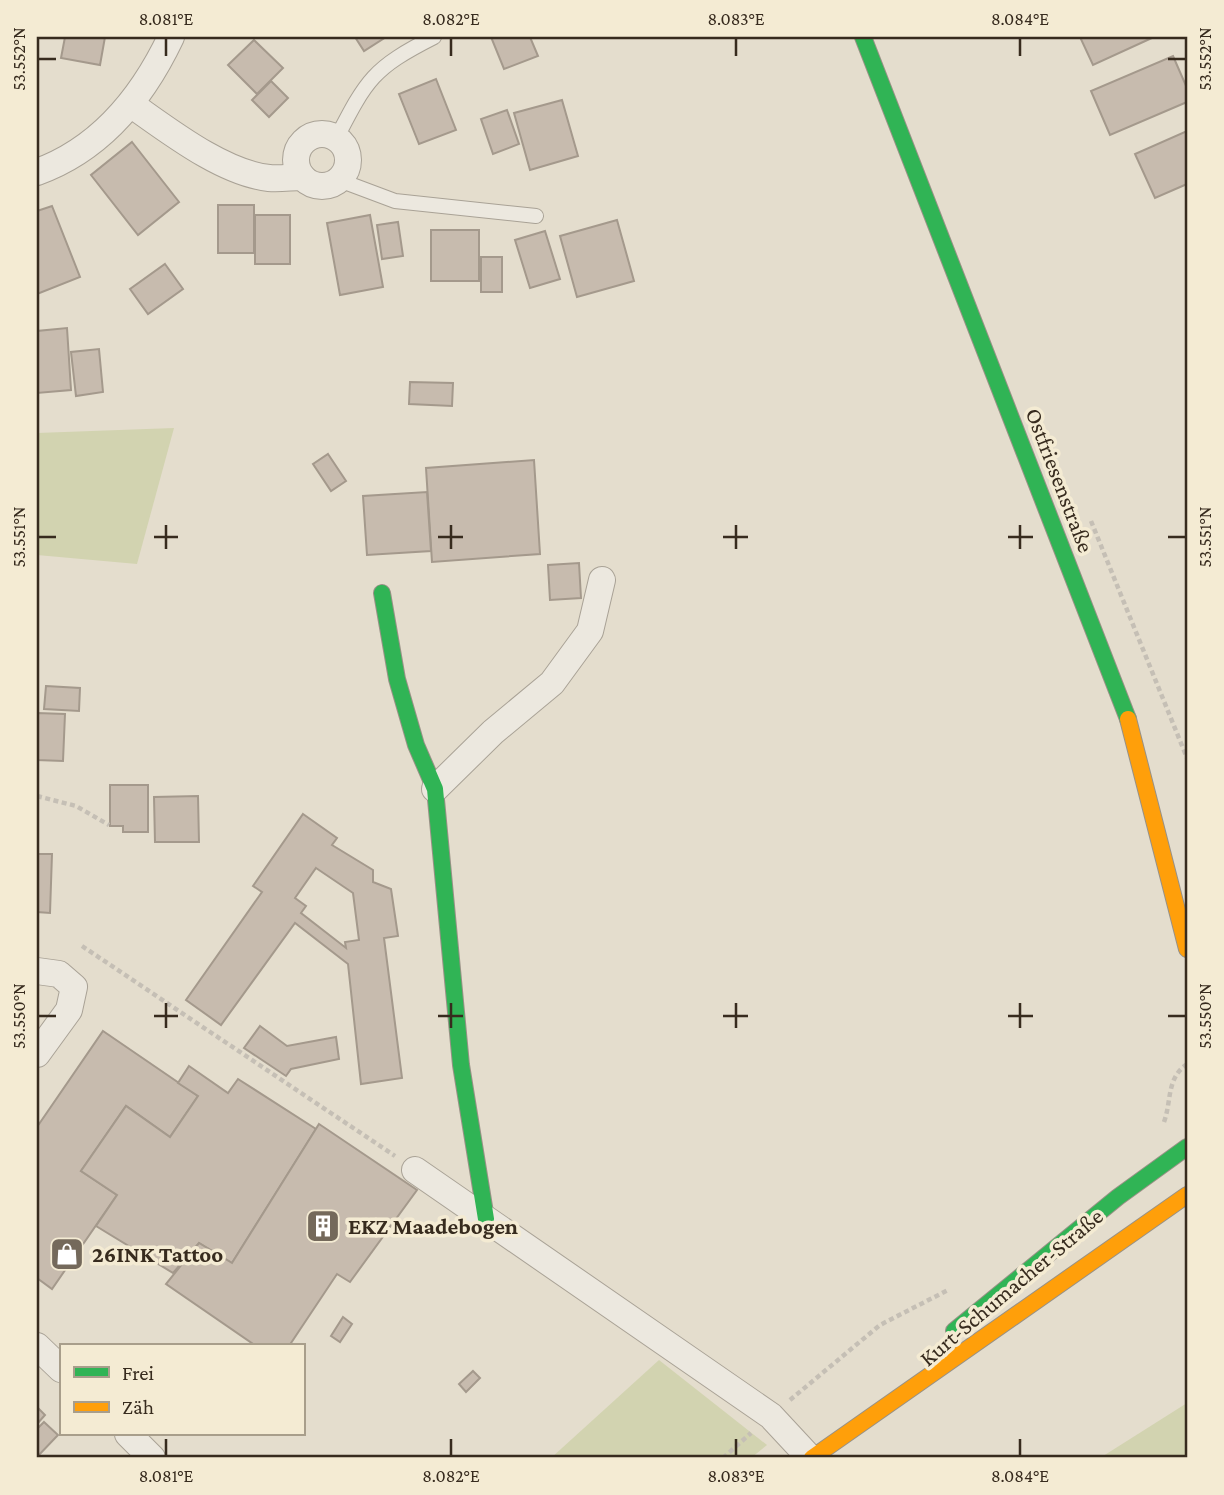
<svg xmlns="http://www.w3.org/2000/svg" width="1224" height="1495" font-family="'Crimson Pro',serif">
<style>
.green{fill:#d2d3b0}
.building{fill:#c7bbae;stroke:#a4998c;stroke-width:2;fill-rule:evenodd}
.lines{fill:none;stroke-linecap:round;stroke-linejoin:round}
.lane-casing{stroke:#a9a296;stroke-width:16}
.street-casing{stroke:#a9a296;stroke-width:28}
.fast-casing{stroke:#989186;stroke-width:18}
.slow-casing{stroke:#989186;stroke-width:18}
.path{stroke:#c5bfb5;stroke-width:4.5;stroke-dasharray:5 3.5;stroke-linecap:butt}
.lane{stroke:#ece8df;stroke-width:14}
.street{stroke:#ece8df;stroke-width:26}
.fast{stroke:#30b455;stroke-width:16}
.slow{stroke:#ff9f0a;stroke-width:16}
.ticks{fill:none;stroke:#372b1e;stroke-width:2.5}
.labels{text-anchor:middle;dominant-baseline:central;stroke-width:7;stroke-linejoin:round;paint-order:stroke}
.street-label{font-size:23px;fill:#372b1e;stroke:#f4ebd3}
.poi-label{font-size:23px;font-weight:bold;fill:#372b1e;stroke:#f4ebd3;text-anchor:start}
.neatline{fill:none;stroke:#372b1e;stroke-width:2.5}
.ticks-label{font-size:18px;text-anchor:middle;fill:#372b1e}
</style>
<rect width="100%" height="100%" fill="#e4ddcd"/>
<!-- green -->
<g class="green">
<path d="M174,428L137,564L37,555V433Z"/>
<path d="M659,1360L767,1445L751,1458H551Z"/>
<path d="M1187,1403V1458H1100Z"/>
</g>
<!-- building -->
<g class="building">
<path d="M65,37H105L100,65L61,58Z"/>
<path d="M355,37H386L364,51Z"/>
<path d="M491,37H530L538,56L504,69Z"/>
<path d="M1080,37H1154L1093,65Z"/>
<path d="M254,40L283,68L257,94L228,65Z"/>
<path d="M1173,56L1187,88V102L1110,135L1091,91Z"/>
<path d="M436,79L456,130L419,144L399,94Z"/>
<path d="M271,81L288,98L269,117L252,100Z"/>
<path d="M562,100L578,156L530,170L514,113Z"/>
<path d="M507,110L519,144L493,154L481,119Z"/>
<path d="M1187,131V184L1155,198L1135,154Z"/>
<path d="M132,142L179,202L138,235L91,175Z"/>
<rect x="218" y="205" width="36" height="48"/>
<path d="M52,206L80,277L37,294V211Z"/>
<rect x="255" y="215" width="35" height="49"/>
<path d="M370,215L383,287L340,295L327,223Z"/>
<path d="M617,220L634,281L577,297L560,236Z"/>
<path d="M398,222L403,256L382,259L377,225Z"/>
<rect x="431" y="230" width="48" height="51"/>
<path d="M545,231L560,279L530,288L515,240Z"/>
<rect x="481" y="257" width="21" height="35"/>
<path d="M165,264L183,289L148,314L130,289Z"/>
<path d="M67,328L71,390L37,393V331Z"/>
<path d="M99,349L103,392L76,396L71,352Z"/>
<path d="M410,382L453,383L452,406L409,404Z"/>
<path d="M328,454L346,481L331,491L313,464Z"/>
<path d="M534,460L540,554L432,562L426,468Z"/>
<path d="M427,492L431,551L367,555L363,496Z"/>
<path d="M579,563L581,598L550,600L548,565Z"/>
<path d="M46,686L80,688L79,711L44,709Z"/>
<path d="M37,713L65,714L63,761L37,760Z"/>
<path d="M110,785H148V832H123V826H110Z"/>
<path d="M198,796L199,842H155L154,797Z"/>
<path d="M303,814L337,838L332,845L373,870V882L391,889L398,936L384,938L402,1078L361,1084L348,964L295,923L221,1025L186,1000L262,892L253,886ZM316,868L353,893L359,940L345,942L346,948L301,913L306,906L295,898Z"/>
<path d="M37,854H52L50,913L37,912Z"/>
<path d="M260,1026L287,1046L336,1037L339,1059L291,1069L286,1076L244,1048Z"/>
<path d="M103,1031L198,1096L170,1137L126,1106L81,1171L117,1195L52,1289L37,1278V1127Z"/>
<path d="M189,1066L228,1093L238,1079L316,1129L232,1263L199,1243L173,1273L96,1226L117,1195L81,1171L126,1106L170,1137L198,1096L178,1083Z"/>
<path d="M319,1124L417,1190L350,1282L337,1274L289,1346H256L166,1284L199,1243L232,1263Z"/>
<path d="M343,1317L352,1324L340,1342L331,1336Z"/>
<path d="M473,1371L480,1378L466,1392L459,1384Z"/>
<path d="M37,1407L45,1415L37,1424Z"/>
<path d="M44,1422L58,1435L37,1457V1429Z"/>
</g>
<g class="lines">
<!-- lane casing -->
<g class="lane-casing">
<g id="lane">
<path d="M336,139C367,79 373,68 434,37"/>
<path d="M339,180L395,201L536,216"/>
</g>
</g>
<!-- street casing -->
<g class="street-casing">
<g id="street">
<path d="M132,105C169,131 223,173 269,178C280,179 292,177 302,177"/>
<circle cx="322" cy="160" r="26"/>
<path d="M37,172C101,149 143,96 171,37"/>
<path d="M435,789L493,732L552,683L590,631L602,580"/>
<path d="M37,971L59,974L74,987L69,1010L37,1054"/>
<path d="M415,1170L771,1416L810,1458"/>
<path d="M37,1346L61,1369"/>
<path d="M128,1434L152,1458"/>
</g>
</g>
<!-- fast casing -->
<g class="fast-casing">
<g id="fast">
<path d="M863,37L1128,719"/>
<path d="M382,593L397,679L416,745L435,789L461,1065L486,1219"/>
<path d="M954,1331L1118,1197L1187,1147"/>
</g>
</g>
<!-- slow casing -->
<g class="slow-casing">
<g id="slow">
<path d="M1128,719L1187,949"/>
<path d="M812,1458L1187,1195"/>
</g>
</g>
<!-- path -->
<g class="path">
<path d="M1091,521L1187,758"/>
<path d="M37,796L76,806L109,825"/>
<path d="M82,946L395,1156"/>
<path d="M1164,1122C1172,1100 1166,1079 1187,1064"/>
<path d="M790,1400L880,1325L948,1290"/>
<path d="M723,1458L751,1433"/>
</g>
<!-- lane -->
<use href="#lane" class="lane"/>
<!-- street -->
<use href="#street" class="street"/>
<!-- fast -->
<use href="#fast" class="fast"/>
<!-- slow -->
<use href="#slow" class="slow"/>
</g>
<!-- ticks -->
<path class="ticks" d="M166,38V56M451,38V56M736,38V56M1020,38V56M38,59H56M1168,59H1186M166,525V549M451,525V549M736,525V549M1020,525V549M38,537H56M154,537H178M438,537H463M723,537H748M1008,537H1033M1168,537H1186M166,1003V1028M451,1003V1028M736,1003V1028M1020,1003V1028M38,1016H56M154,1016H178M438,1016H463M723,1016H748M1008,1016H1033M1168,1016H1186M166,1439V1456M451,1439V1456M736,1439V1456M1020,1439V1456"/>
<!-- icons -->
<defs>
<g id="building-square" transform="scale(1.75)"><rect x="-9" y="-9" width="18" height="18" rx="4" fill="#74695b" stroke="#f4ebd3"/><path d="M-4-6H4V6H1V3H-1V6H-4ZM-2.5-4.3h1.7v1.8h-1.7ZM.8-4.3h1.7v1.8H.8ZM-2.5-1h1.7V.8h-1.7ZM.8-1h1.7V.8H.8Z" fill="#fff"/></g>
<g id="shop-square" transform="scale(1.75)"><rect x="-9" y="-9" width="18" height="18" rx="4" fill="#74695b" stroke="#f4ebd3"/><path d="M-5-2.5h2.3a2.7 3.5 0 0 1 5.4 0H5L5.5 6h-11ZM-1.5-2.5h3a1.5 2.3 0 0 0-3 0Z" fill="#fff"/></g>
</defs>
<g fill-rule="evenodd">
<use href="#building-square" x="323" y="1226"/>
<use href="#shop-square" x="67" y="1254"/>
</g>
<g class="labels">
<!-- street labels -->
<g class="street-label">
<text transform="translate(1060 480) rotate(69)">Ostfriesenstraße</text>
<text transform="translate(1011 1287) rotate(-40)">Kurt-Schumacher-Straße</text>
</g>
<!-- poi labels -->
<g class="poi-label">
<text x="348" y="1226">EKZ Maadebogen</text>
<text x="92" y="1254">26INK Tattoo</text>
</g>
</g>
<!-- border -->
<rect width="1224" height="1495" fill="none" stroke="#f4ebd3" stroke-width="77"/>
<!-- legend -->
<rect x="60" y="1344" width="245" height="91" fill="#f4ebd3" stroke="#a89e8b" stroke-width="2"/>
<rect x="74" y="1367" width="35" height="10" fill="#30b455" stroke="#a89e8b" stroke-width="2"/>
<text x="122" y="1380" font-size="21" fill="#372b1e">Frei</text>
<rect x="74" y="1402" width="35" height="10" fill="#ff9f0a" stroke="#a89e8b" stroke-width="2"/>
<text x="122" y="1414" font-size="21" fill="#372b1e">Zäh</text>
<rect x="38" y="38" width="1148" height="1418" class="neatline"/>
<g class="ticks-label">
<text x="166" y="25">8.081°E</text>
<text x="451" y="25">8.082°E</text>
<text x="736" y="25">8.083°E</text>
<text x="1020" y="25">8.084°E</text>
<text transform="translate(19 59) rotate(-90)" y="6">53.552°N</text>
<text transform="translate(1205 59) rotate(-90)" y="6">53.552°N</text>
<text transform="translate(19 537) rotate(-90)" y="6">53.551°N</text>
<text transform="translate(1205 537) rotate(-90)" y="6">53.551°N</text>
<text transform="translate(19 1016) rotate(-90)" y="6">53.550°N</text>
<text transform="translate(1205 1016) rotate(-90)" y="6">53.550°N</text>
<text x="166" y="1482">8.081°E</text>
<text x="451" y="1482">8.082°E</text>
<text x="736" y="1482">8.083°E</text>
<text x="1020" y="1482">8.084°E</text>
</g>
</svg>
